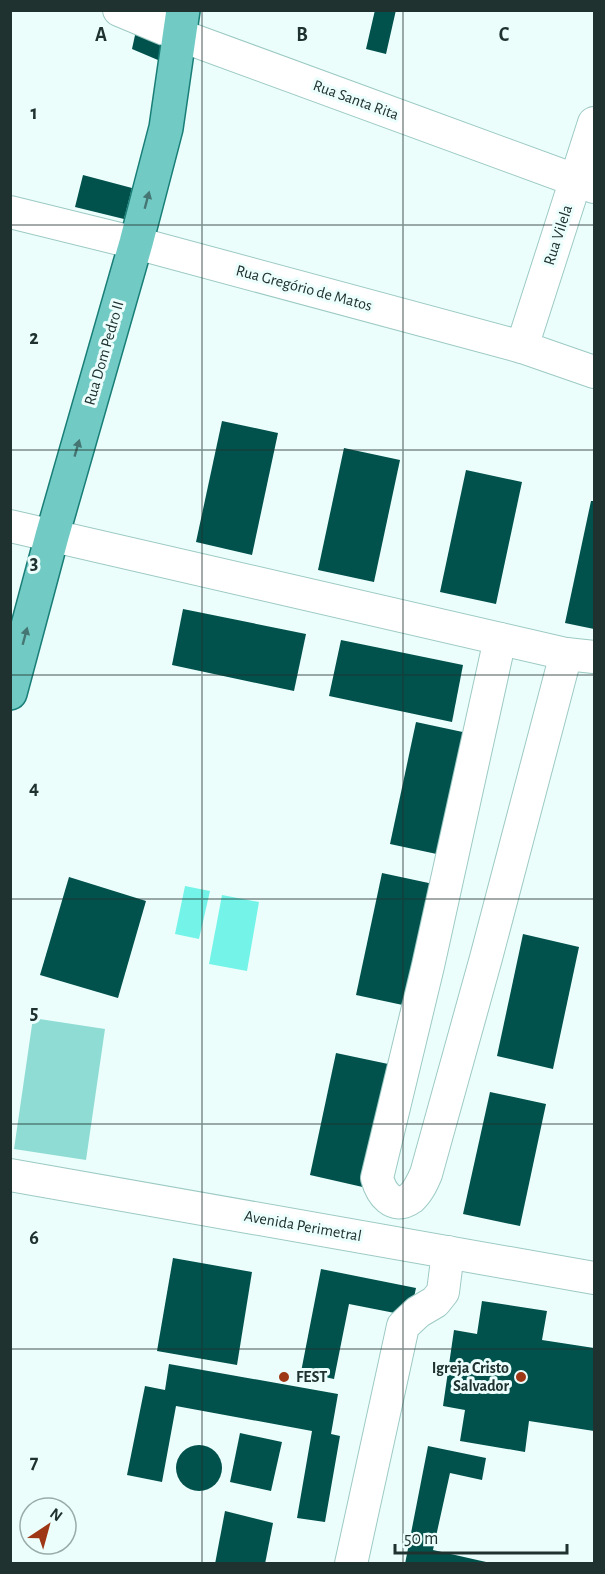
<svg xmlns="http://www.w3.org/2000/svg" width="605" height="1574" font-family="'Alegreya Sans',sans-serif">
<style>
.green{fill:#8fdcd4}
.water{fill:#74f4e8}
.building{fill:#01524d}
.lines{fill:none;stroke-linecap:round;stroke-linejoin:round}
.minor-casing{stroke:#9dcac4;stroke-width:34}
.major-casing{stroke:#187e77;stroke-width:36}
.minor{stroke:#fff;stroke-width:32}
.major{stroke:#72cac4;stroke-width:33}
.oneway{fill:#457673}
.grid{fill:none;stroke:#203230;stroke-width:1.5;stroke-opacity:0.55}
.poi-dot{fill:#9e3716;stroke:#ecfefc;stroke-width:2}
.labels{text-anchor:middle;dominant-baseline:central;stroke-width:6;stroke-linejoin:round;paint-order:stroke}
.street-label{font-size:16px;fill:#203230;stroke:#ecfefc}
.poi-label{font-size:16px;font-weight:bold;fill:#203230;stroke:#ecfefc;text-anchor:end}
.grid-label{font-size:20px;text-anchor:middle;font-weight:bold;fill:#203230;stroke:#ecfefc;stroke-width:6;stroke-linejoin:round;paint-order:stroke}
</style>
<rect width="100%" height="100%" fill="#ecfefc"/>
<!-- green -->
<path class="green" d="M33,1018L105,1029L86,1160L14,1149Z"/>
<!-- water -->
<g class="water">
<path d="M185,886L210,891L199,939L175,934Z"/>
<path d="M222,895L259,902L247,971L209,964Z"/>
</g>
<!-- building -->
<g class="building">
<path d="M375,10H396L386,54L366,49Z"/>
<path d="M137,26L171,39L165,63L132,49Z"/>
<path d="M83,175L132,188L124,219L75,207Z"/>
<path d="M222,421L278,433L252,555L196,542Z"/>
<path d="M344,448L400,460L374,582L318,570Z"/>
<path d="M466,470L522,482L496,604L440,592Z"/>
<path d="M591,501H594V629L565,623Z"/>
<path d="M183,609L306,634L294,691L172,665Z"/>
<path d="M341,640L463,665L452,722L329,696Z"/>
<path d="M416,722L472,734L446,856L390,844Z"/>
<path d="M382,873L438,885L412,1007L356,995Z"/>
<path d="M69,877L146,901L118,998L40,975Z"/>
<path d="M523,934L579,947L553,1069L497,1056Z"/>
<path d="M336,1053L393,1065L367,1188L310,1175Z"/>
<path d="M490,1092L546,1104L520,1226L463,1214Z"/>
<path d="M173,1258L252,1272L237,1365L157,1351Z"/>
<path d="M321,1269L416,1288L410,1316L349,1304L334,1379L301,1372Z"/>
<path d="M482,1301L547,1311L542,1340L594,1348V1431L529,1421L525,1452L460,1441L465,1410L443,1406L454,1330L477,1334Z"/>
<path d="M169,1364L338,1394L331,1434L340,1436L325,1522L297,1518L312,1431L176,1406L162,1482L127,1475L145,1386L165,1390Z"/>
<path d="M240,1433L282,1442L271,1491L230,1482Z"/>
<circle cx="199" cy="1468" r="23"/>
<path d="M428,1446L486,1458L482,1480L450,1473L433,1550L495,1564H405Z"/>
<path d="M225,1511L273,1523L265,1564H215Z"/>
</g>
<g class="lines">
<!-- minor casing -->
<g class="minor-casing">
<g id="minor">
<path d="M119,10L179,35L594,187"/>
<path d="M10,212L136,243L522,347L594,372"/>
<path d="M522,347L594,123"/>
<path d="M10,526L566,654L594,657"/>
<path d="M500,639L428,966L377,1178C381,1193 393,1211 411,1198C418,1192 422,1183 426,1174L486,958L566,654"/>
<path d="M10,1175L594,1278"/>
<path d="M351,1564L403,1326L418,1312L435,1302L443,1292L448,1252"/>
</g>
</g>
<!-- major casing -->
<g class="major-casing">
<path id="major" d="M10,693L52,536L136,243L166,128L183,10"/>
</g>
<!-- minor -->
<use href="#minor" class="minor"/>
<!-- major -->
<use href="#major" class="major"/>
</g>
<!-- one-way arrows -->
<defs><path id="oneway-solid" d="M-6-.8H1V-3.2L6.5 0L1 3.2V.8H-6Z" transform="scale(1.5)"/></defs>
<g class="oneway">
<use href="#oneway-solid" transform="translate(147 200) rotate(-75)"/>
<use href="#oneway-solid" transform="translate(77 448) rotate(-74)"/>
<use href="#oneway-solid" transform="translate(25 636) rotate(-75)"/>
</g>
<!-- grid -->
<path class="grid" d="M202,10V1564M403,10V1564M10,225H594M10,450H594M10,675H594M10,899H594M10,1124H594M10,1349H594"/>
<!-- markers -->
<g class="poi-dot">
<circle cx="284" cy="1377" r="6"/>
<circle cx="521" cy="1377" r="6"/>
</g>
<g class="labels">
<!-- street labels -->
<g class="street-label">
<text transform="translate(356 100) rotate(20)">Rua Santa Rita</text>
<text transform="translate(558 235) rotate(-72)">Rua Vilela</text>
<text transform="translate(304 288) rotate(15)">Rua Gregório de Matos</text>
<text transform="translate(104 353) rotate(-74)">Rua Dom Pedro II</text>
<text transform="translate(303 1226) rotate(10)">Avenida Perimetral</text>
</g>
<!-- poi labels -->
<g class="poi-label">
<text x="509" y="1368">Igreja Cristo<tspan x="509" dy="18">Salvador</tspan></text>
<text x="296" y="1377" text-anchor="start">FEST</text>
</g>
</g>
<g class="grid-label">
<text x="101" y="41">A</text>
<text x="302" y="41">B</text>
<text x="504" y="41">C</text>
<text x="34" y="119">1</text>
<text x="34" y="344">2</text>
<text x="34" y="569">3</text>
<text x="34" y="794">4</text>
<text x="34" y="1019">5</text>
<text x="34" y="1244">6</text>
<text x="34" y="1468">7</text>
</g>
<!-- border -->
<rect width="605" height="1574" fill="none" stroke="#203230" stroke-width="24"/>
<!-- north arrow -->
<g transform="translate(48 1526) rotate(36)"><circle r="28" fill="#ecfefc" stroke="#9aacaa" stroke-width="1.5"/>
<path d="M0-4.5L10 22L0 15L-10 22Z" fill="#9e3716"/>
<text y="-9" font-size="16" font-weight="bold" text-anchor="middle" fill="#203230">N</text>
</g>
<!-- scale -->
<path d="M395 1544v9h172v-9" fill="none" stroke="#203230" stroke-width="3"/>
<text x="404" y="1544" font-size="18" fill="#203230" stroke="#ecfefc" stroke-width="4.5" paint-order="stroke">50 m</text>
</svg>
